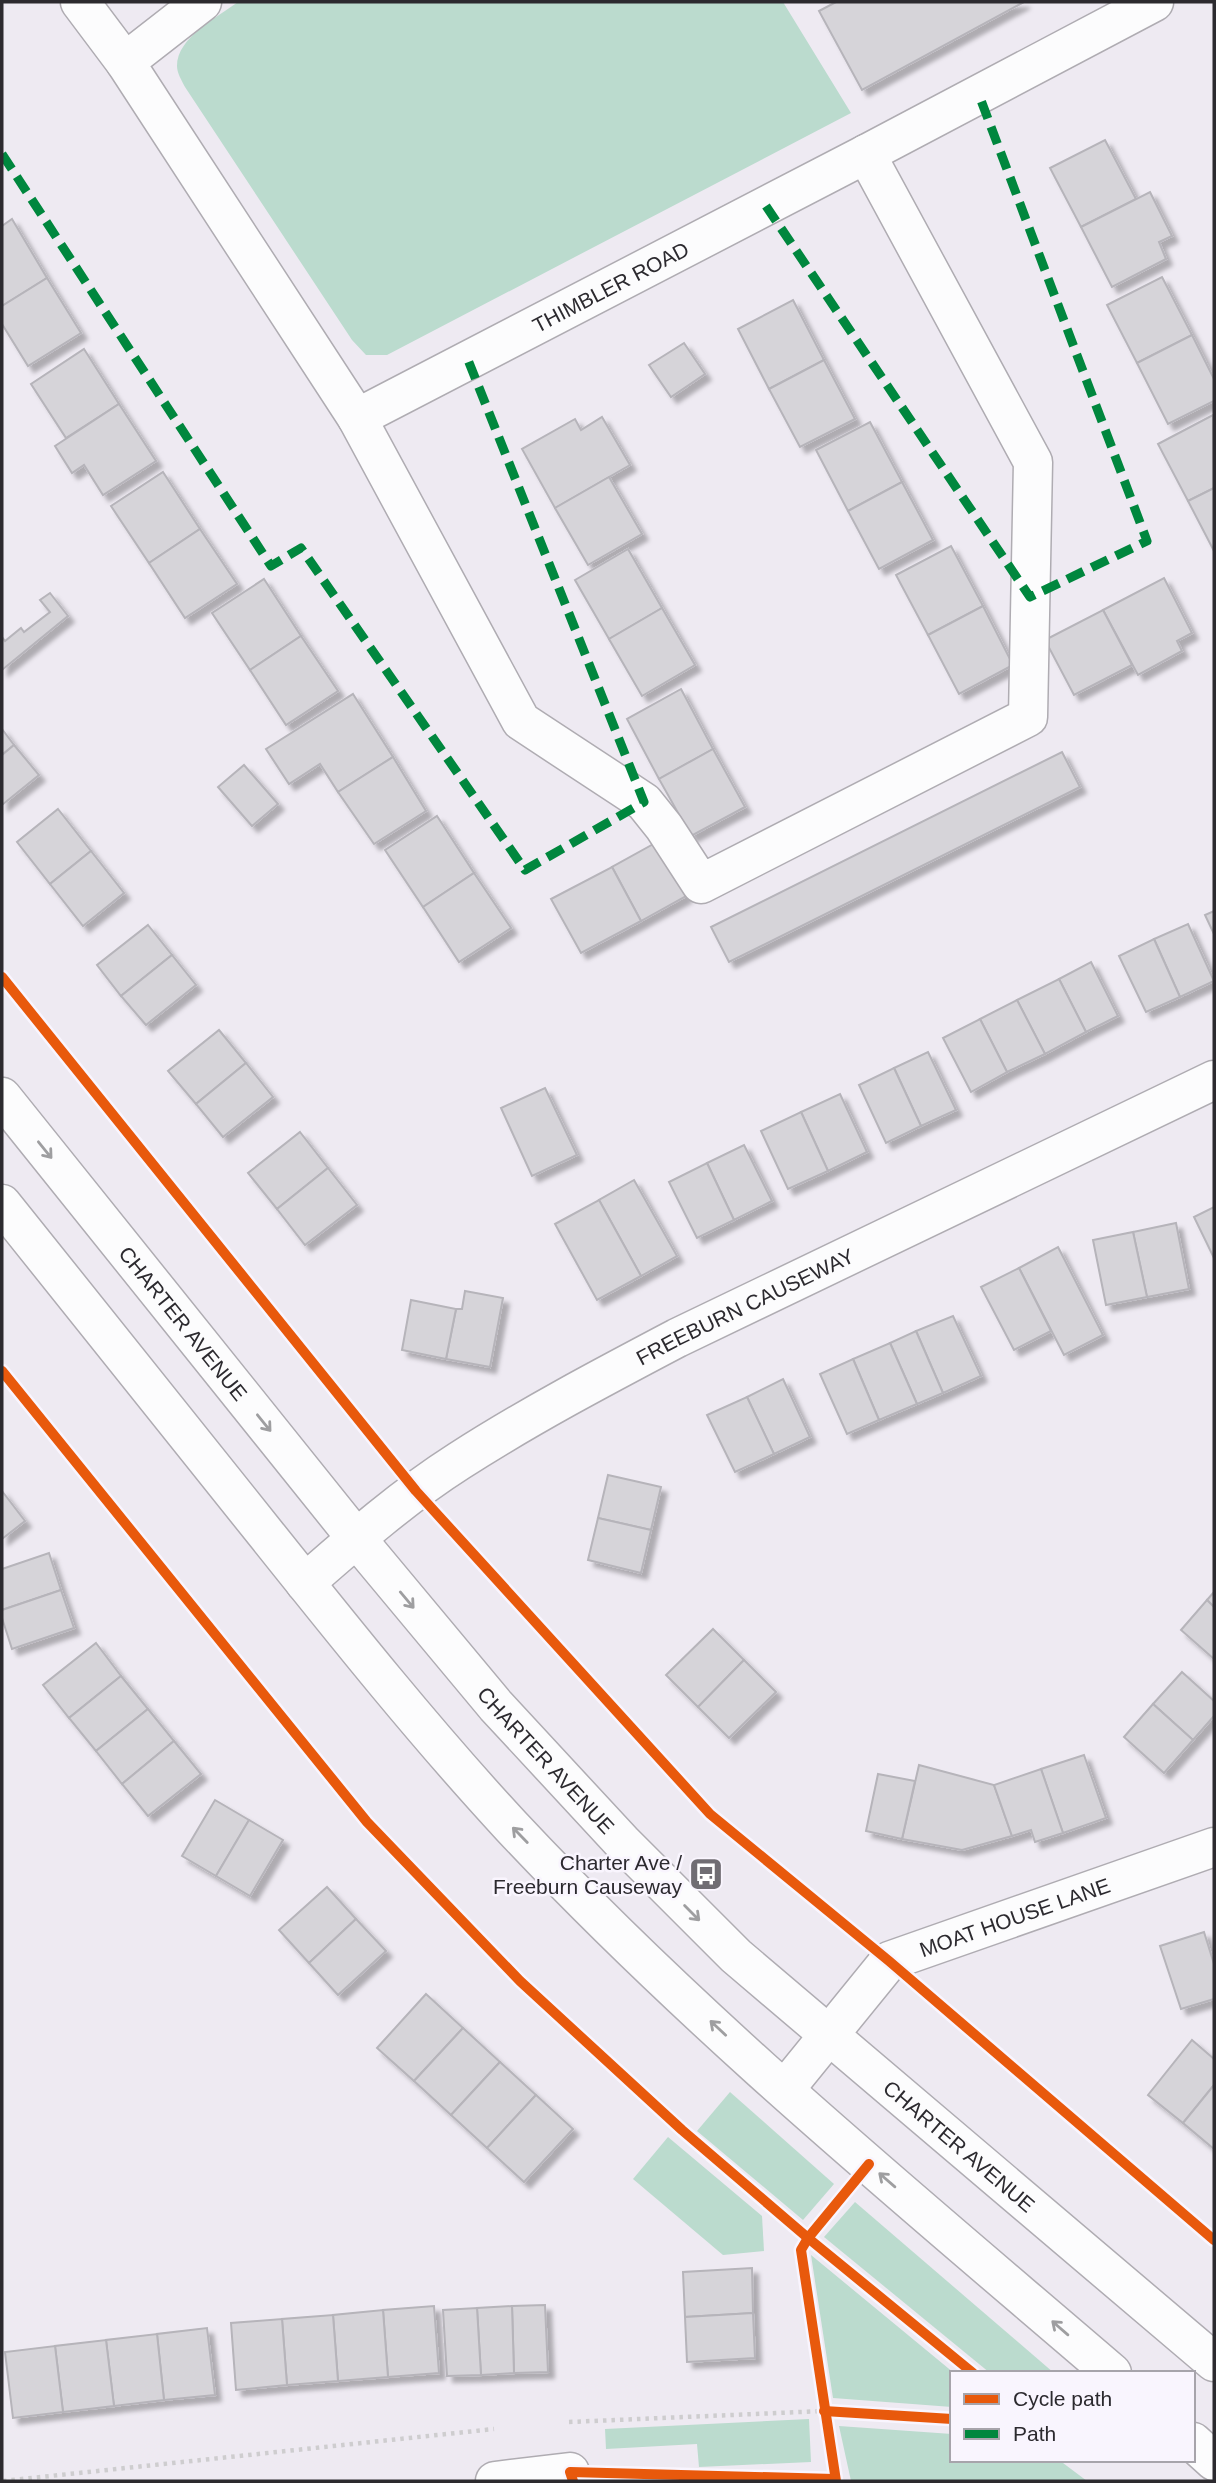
<svg xmlns="http://www.w3.org/2000/svg" width="1216" height="2483" font-family="Helvetica,sans-serif">
<style>
.green{fill:#bbdbce}
.building{fill:#d6d4d9;stroke:#b6b4ba;stroke-width:2;filter:url(#shadow)}
.lines{fill:none;stroke-linecap:round;stroke-linejoin:round}
.minor-casing{stroke:#afacb2;stroke-width:41}
.path{stroke:#cecdcf;stroke-width:4.5;stroke-dasharray:3.5 5;stroke-linecap:butt}
.minor{stroke:#fcfcfd;stroke-width:38}
.quiet{stroke:#00873e;stroke-width:9;stroke-dasharray:18 9;stroke-linecap:butt}
.cycleway-casing{stroke:#f9f5fe;stroke-width:15}
.cycleway{stroke:#e8590c;stroke-width:10}
.oneway{stroke:#9e9ea0}
.labels{text-anchor:middle;dominant-baseline:central;stroke-width:5;stroke-linejoin:round;paint-order:stroke}
.street-label{font-size:21px;fill:#2c2a2f;stroke:#f9f5fe}
.poi-label{font-size:21px;fill:#2c2a2f;stroke:#f9f5fe;text-anchor:end}
</style>
<defs>
<filter id="shadow"><feDropShadow dx="6" dy="6" stdDeviation="2" flood-color="#0004"/></filter>
</defs>
<rect width="100%" height="100%" fill="#eeeaf2"/>
<!-- green -->
<g class="green">
<path d="M238,2H783L851,113L387,355H366L352,340L185,87C182,81 177,73 177,66C177,37 218,17 238,2Z"/>
<path d="M730,2092L834,2184L803,2220L697,2131Z"/>
<path d="M668,2137L762,2216L764,2251L723,2255L633,2179Z"/>
<path d="M855,2202L1054,2373H990L824,2237Z"/>
<path d="M811,2255L954,2373H952V2407L833,2398Z"/>
<path d="M809,2419L811,2462L699,2467L697,2444L606,2449L605,2429Z"/>
<path d="M839,2426L952,2434V2460H1059L1087,2481H851Z"/>
</g>
<!-- building -->
<g class="building">
<path d="M836,2H1024L862,90L819,11Z"/>
<path d="M1105,140L1136,199L1081,227L1050,168Z"/>
<path d="M1150,192L1172,236L1159,242L1166,259L1112,287L1081,227Z"/>
<path d="M12,219L47,278L2,306V226Z"/>
<path d="M1162,277L1192,335L1137,363L1107,305Z"/>
<path d="M47,278L81,333L28,366L2,324V306Z"/>
<path d="M793,300L824,360L769,389L738,329Z"/>
<path d="M1192,335L1214,379V401L1168,424L1137,363Z"/>
<path d="M684,343L705,374L671,397L649,365Z"/>
<path d="M84,349L119,404L66,438L31,384Z"/>
<path d="M824,360L855,419L800,447L769,389Z"/>
<path d="M119,404L156,461L103,495L84,465L72,473L55,446Z"/>
<path d="M1213,415L1214,488L1188,501L1158,444Z"/>
<path d="M602,417L630,465L555,508L522,449L575,419L581,430Z"/>
<path d="M870,422L902,482L848,511L816,450Z"/>
<path d="M163,472L200,529L149,563L111,506Z"/>
<path d="M609,477L642,534L588,565L555,508Z"/>
<path d="M902,482L933,540L879,569L848,511Z"/>
<path d="M1214,488V551L1188,501Z"/>
<path d="M200,529L237,584L185,618L149,563Z"/>
<path d="M951,546L983,606L928,635L896,575Z"/>
<path d="M628,549L662,608L609,639L575,580Z"/>
<path d="M1164,578L1192,633L1177,641L1182,651L1138,675L1103,610Z"/>
<path d="M264,579L301,636L250,670L212,613Z"/>
<path d="M50,593L68,616L2,670V637L5,641L21,628L24,632L50,612L40,600Z"/>
<path d="M983,606L1013,665L959,694L928,635Z"/>
<path d="M662,608L695,665L642,696L609,639Z"/>
<path d="M1103,610L1132,665L1074,695L1045,640Z"/>
<path d="M301,636L338,691L286,725L250,670Z"/>
<path d="M681,689L713,749L659,779L627,719Z"/>
<path d="M353,694L393,757L338,792L320,764L289,784L266,749Z"/>
<path d="M2,729L14,745L2,755Z"/>
<path d="M14,745L39,775L2,805V755Z"/>
<path d="M713,749L745,807L691,836L659,779Z"/>
<path d="M1062,752L1080,787L729,962L711,927Z"/>
<path d="M393,757L426,811L374,844L338,792Z"/>
<path d="M244,765L278,804L252,826L218,787Z"/>
<path d="M58,809L91,851L50,884L17,842Z"/>
<path d="M437,816L474,873L423,907L385,850Z"/>
<path d="M657,842L686,896L641,921L612,867Z"/>
<path d="M91,851L124,893L83,926L50,884Z"/>
<path d="M612,867L641,921L581,953L551,899Z"/>
<path d="M474,873L511,928L459,962L423,907Z"/>
<path d="M1214,911V934L1205,915Z"/>
<path d="M1188,924L1214,981L1180,997L1154,939Z"/>
<path d="M148,925L172,955L121,996L97,965Z"/>
<path d="M1154,939L1180,997L1146,1012L1119,956Z"/>
<path d="M172,955L196,985L146,1025L121,996Z"/>
<path d="M1091,962L1118,1016L1086,1032L1059,979Z"/>
<path d="M1059,979L1086,1032L1045,1054L1017,1000Z"/>
<path d="M1017,1000L1045,1054L1007,1072L980,1019Z"/>
<path d="M980,1019L1007,1072L971,1092L943,1038Z"/>
<path d="M219,1030L246,1063L196,1104L168,1071Z"/>
<path d="M928,1052L956,1110L921,1126L894,1068Z"/>
<path d="M246,1063L273,1097L223,1137L196,1104Z"/>
<path d="M894,1068L921,1126L886,1143L859,1085Z"/>
<path d="M545,1088L577,1155L532,1176L501,1108Z"/>
<path d="M840,1094L867,1152L828,1171L801,1112Z"/>
<path d="M801,1112L828,1171L788,1189L761,1131Z"/>
<path d="M300,1132L328,1168L277,1209L248,1173Z"/>
<path d="M744,1145L772,1201L734,1220L707,1163Z"/>
<path d="M707,1163L734,1220L697,1238L669,1182Z"/>
<path d="M328,1168L357,1205L305,1245L277,1209Z"/>
<path d="M634,1180L677,1256L641,1276L599,1200Z"/>
<path d="M599,1200L641,1276L597,1300L555,1224Z"/>
<path d="M1214,1207V1258L1194,1217Z"/>
<path d="M1176,1223L1189,1289L1147,1297L1133,1232Z"/>
<path d="M1133,1232L1147,1297L1106,1305L1093,1240Z"/>
<path d="M1058,1247L1103,1335L1064,1355L1019,1268Z"/>
<path d="M1019,1268L1051,1331L1014,1350L981,1287Z"/>
<path d="M465,1291L503,1298L490,1367L446,1359L456,1309H462Z"/>
<path d="M411,1300L456,1309L446,1359L402,1350Z"/>
<path d="M953,1316L981,1376L943,1393L916,1331Z"/>
<path d="M916,1331L943,1393L917,1404L890,1343Z"/>
<path d="M890,1343L917,1404L879,1420L853,1359Z"/>
<path d="M853,1359L879,1420L847,1434L820,1374Z"/>
<path d="M783,1379L810,1437L774,1454L747,1397Z"/>
<path d="M747,1397L774,1454L735,1472L707,1415Z"/>
<path d="M608,1475L661,1487L651,1530L598,1518Z"/>
<path d="M2,1491L25,1521L2,1539Z"/>
<path d="M598,1518L651,1530L641,1573L588,1560Z"/>
<path d="M49,1553L61,1590L2,1610V1569Z"/>
<path d="M61,1590L74,1628L12,1649L2,1618V1610Z"/>
<path d="M1214,1592V1607L1207,1600Z"/>
<path d="M1207,1600L1214,1607V1659L1181,1630Z"/>
<path d="M713,1629L744,1660L698,1707L666,1675Z"/>
<path d="M96,1643L121,1676L69,1718L43,1685Z"/>
<path d="M744,1660L776,1692L729,1738L698,1707Z"/>
<path d="M1182,1672L1214,1701V1716L1193,1740L1153,1704Z"/>
<path d="M121,1676L148,1709L96,1751L69,1718Z"/>
<path d="M1153,1704L1193,1740L1164,1773L1124,1737Z"/>
<path d="M148,1709L174,1741L122,1784L96,1751Z"/>
<path d="M174,1741L201,1774L148,1816L122,1784Z"/>
<path d="M1084,1755L1106,1818L1063,1833L1041,1769Z"/>
<path d="M919,1765L994,1785L1012,1836L962,1850L902,1839Z"/>
<path d="M1041,1769L1063,1833L1035,1842L1031,1830L1012,1836L994,1785Z"/>
<path d="M878,1774L915,1781L902,1839L866,1831Z"/>
<path d="M215,1800L249,1820L216,1876L182,1856Z"/>
<path d="M249,1820L283,1840L250,1896L216,1876Z"/>
<path d="M327,1887L356,1919L309,1963L279,1930Z"/>
<path d="M356,1919L386,1951L338,1995L309,1963Z"/>
<path d="M1204,1932L1214,1964V1999L1181,2009L1160,1946Z"/>
<path d="M426,1994L463,2028L414,2081L377,2048Z"/>
<path d="M463,2028L500,2062L451,2115L414,2081Z"/>
<path d="M1192,2040L1214,2059V2085L1183,2123L1148,2095Z"/>
<path d="M500,2062L536,2095L487,2148L451,2115Z"/>
<path d="M1214,2085V2149L1183,2123Z"/>
<path d="M536,2095L573,2129L524,2182L487,2148Z"/>
<path d="M752,2268L753,2313L685,2317L683,2272Z"/>
<path d="M545,2305L548,2372L514,2373L512,2306Z"/>
<path d="M434,2306L439,2373L388,2377L383,2310Z"/>
<path d="M512,2306L514,2373L481,2375L477,2308Z"/>
<path d="M477,2308L481,2375L447,2376L443,2310Z"/>
<path d="M383,2310L388,2377L338,2381L333,2315Z"/>
<path d="M753,2313L755,2358L687,2362L685,2317Z"/>
<path d="M333,2315L338,2381L287,2385L282,2319Z"/>
<path d="M282,2319L287,2385L236,2390L231,2323Z"/>
<path d="M207,2328L215,2395L164,2400L157,2334Z"/>
<path d="M157,2334L164,2400L114,2406L106,2340Z"/>
<path d="M106,2340L114,2406L63,2412L55,2346Z"/>
<path d="M55,2346L63,2412L13,2418L5,2352Z"/>
</g>
<g class="lines">
<!-- minor casing -->
<g class="minor-casing">
<g id="minor">
<path d="M80,2L125,62"/>
<path id="s1" d="M202,2L125,62L357,418L866,154L1154,2"/>
<path d="M357,418L521,721L644,802L664,827L701,884L1028,717L1033,462L866,154"/>
<path id="s2" d="M2,1097L356,1538L496,1706L622,1842L736,1956L1214,2362"/>
<path d="M2,1204C90,1314 178,1424 266,1534C345,1633 425,1733 511,1826C696,2024 907,2197 1112,2373"/>
<path id="s3" d="M305,1583C354,1540 404,1496 459,1461C529,1416 603,1377 677,1338L1214,1080"/>
<path id="s4" d="M785,2089L889,1961L1214,1847"/>
<path d="M1193,2442L1214,2461"/>
<path d="M495,2481L570,2472"/>
</g>
</g>
<!-- path -->
<g class="path">
<path d="M2,1371L367,1822L520,1981L682,2130L808,2238L973,2373"/>
<path d="M569,2422L824,2411L801,2250L808,2238L839,2200"/>
<path d="M3,2481L494,2429"/>
<path d="M833,2481L834,2479"/>
</g>
<!-- minor -->
<use href="#minor" class="minor"/>
<!-- quiet -->
<g class="quiet">
<path d="M2,154L271,566L301,548L525,870L644,802L468,360"/>
<path d="M766,206L1030,597L1147,541L979,95"/>
</g>
<!-- cycleway casing -->
<g class="cycleway-casing">
<g id="cycleway">
<path d="M2,977L416,1491L710,1814L889,1961L1214,2240"/>
<path d="M2,1371L367,1822L520,1981L682,2130L808,2238L973,2373"/>
<path d="M824,2411L952,2419"/>
<path d="M573,2481L570,2472L834,2479"/>
<path d="M836,2481L801,2250L808,2238L869,2164"/>
</g>
</g>
<!-- cycleway -->
<use href="#cycleway" class="cycleway"/>
</g>
<!-- one-way arrows -->
<defs><path id="oneway-shaft" d="M-6 0H5M1.5-3L5.5 0L1.5 3" fill="none" stroke-width="1.6" stroke-linecap="round" stroke-linejoin="round" transform="scale(1.75)"/></defs>
<g class="oneway">
<use href="#oneway-shaft" transform="translate(45 1150) rotate(51)"/>
<use href="#oneway-shaft" transform="translate(264 1423) rotate(51)"/>
<use href="#oneway-shaft" transform="translate(407 1600) rotate(50)"/>
<use href="#oneway-shaft" transform="translate(520 1835) rotate(-134)"/>
<use href="#oneway-shaft" transform="translate(692 1913) rotate(45)"/>
<use href="#oneway-shaft" transform="translate(718 2028) rotate(-137)"/>
<use href="#oneway-shaft" transform="translate(887 2180) rotate(-139)"/>
<use href="#oneway-shaft" transform="translate(1060 2328) rotate(-139)"/>
</g>
<!-- icons -->
<defs>
<g id="bus-square" transform="scale(1.75)"><rect x="-9" y="-9" width="18" height="18" rx="4" fill="#706d73" stroke="#f9f5fe"/><path d="M-5-6H5V4H4V6H2V4H-2V6H-4V4H-5ZM-3.5-4V0h7V-4ZM-3.5 1.2v1.5H-2V1.2ZM2 1.2v1.5H3.5V1.2Z" fill="#fff"/></g>
</defs>
<g fill-rule="evenodd">
<use href="#bus-square" x="706" y="1874"/>
</g>
<g class="labels">
<!-- street labels -->
<g class="street-label">
<text stroke="none"><textPath href="#s1" startOffset="808">THIMBLER ROAD</textPath></text>
<text stroke="none"><textPath href="#s3" startOffset="522">FREEBURN CAUSEWAY</textPath></text>
<text stroke="none"><textPath href="#s2" startOffset="290">CHARTER AVENUE</textPath></text>
<text stroke="none"><textPath href="#s2" startOffset="858">CHARTER AVENUE</textPath></text>
<text stroke="none"><textPath href="#s4" startOffset="298">MOAT HOUSE LANE</textPath></text>
<text stroke="none"><textPath href="#s2" startOffset="1424">CHARTER AVENUE</textPath></text>
</g>
<!-- poi labels -->
<g class="poi-label">
<text x="682" y="1862">Charter Ave /<tspan x="682" dy="24">Freeburn Causeway</tspan></text>
</g>
</g>
<!-- border -->
<rect width="1216" height="2483" fill="none" stroke="#2c2a2f" stroke-width="7"/>
<!-- legend -->
<rect x="950" y="2371" width="245" height="91" fill="#f9f5fe" stroke="#a7a4ab" stroke-width="2"/>
<rect x="964" y="2394" width="35" height="10" fill="#e8590c" stroke="#a7a4ab" stroke-width="2"/>
<text x="1013" y="2406" font-size="21" fill="#2c2a2f">Cycle path</text>
<rect x="964" y="2429" width="35" height="10" fill="#00873e" stroke="#a7a4ab" stroke-width="2"/>
<text x="1013" y="2441" font-size="21" fill="#2c2a2f">Path</text>
</svg>
